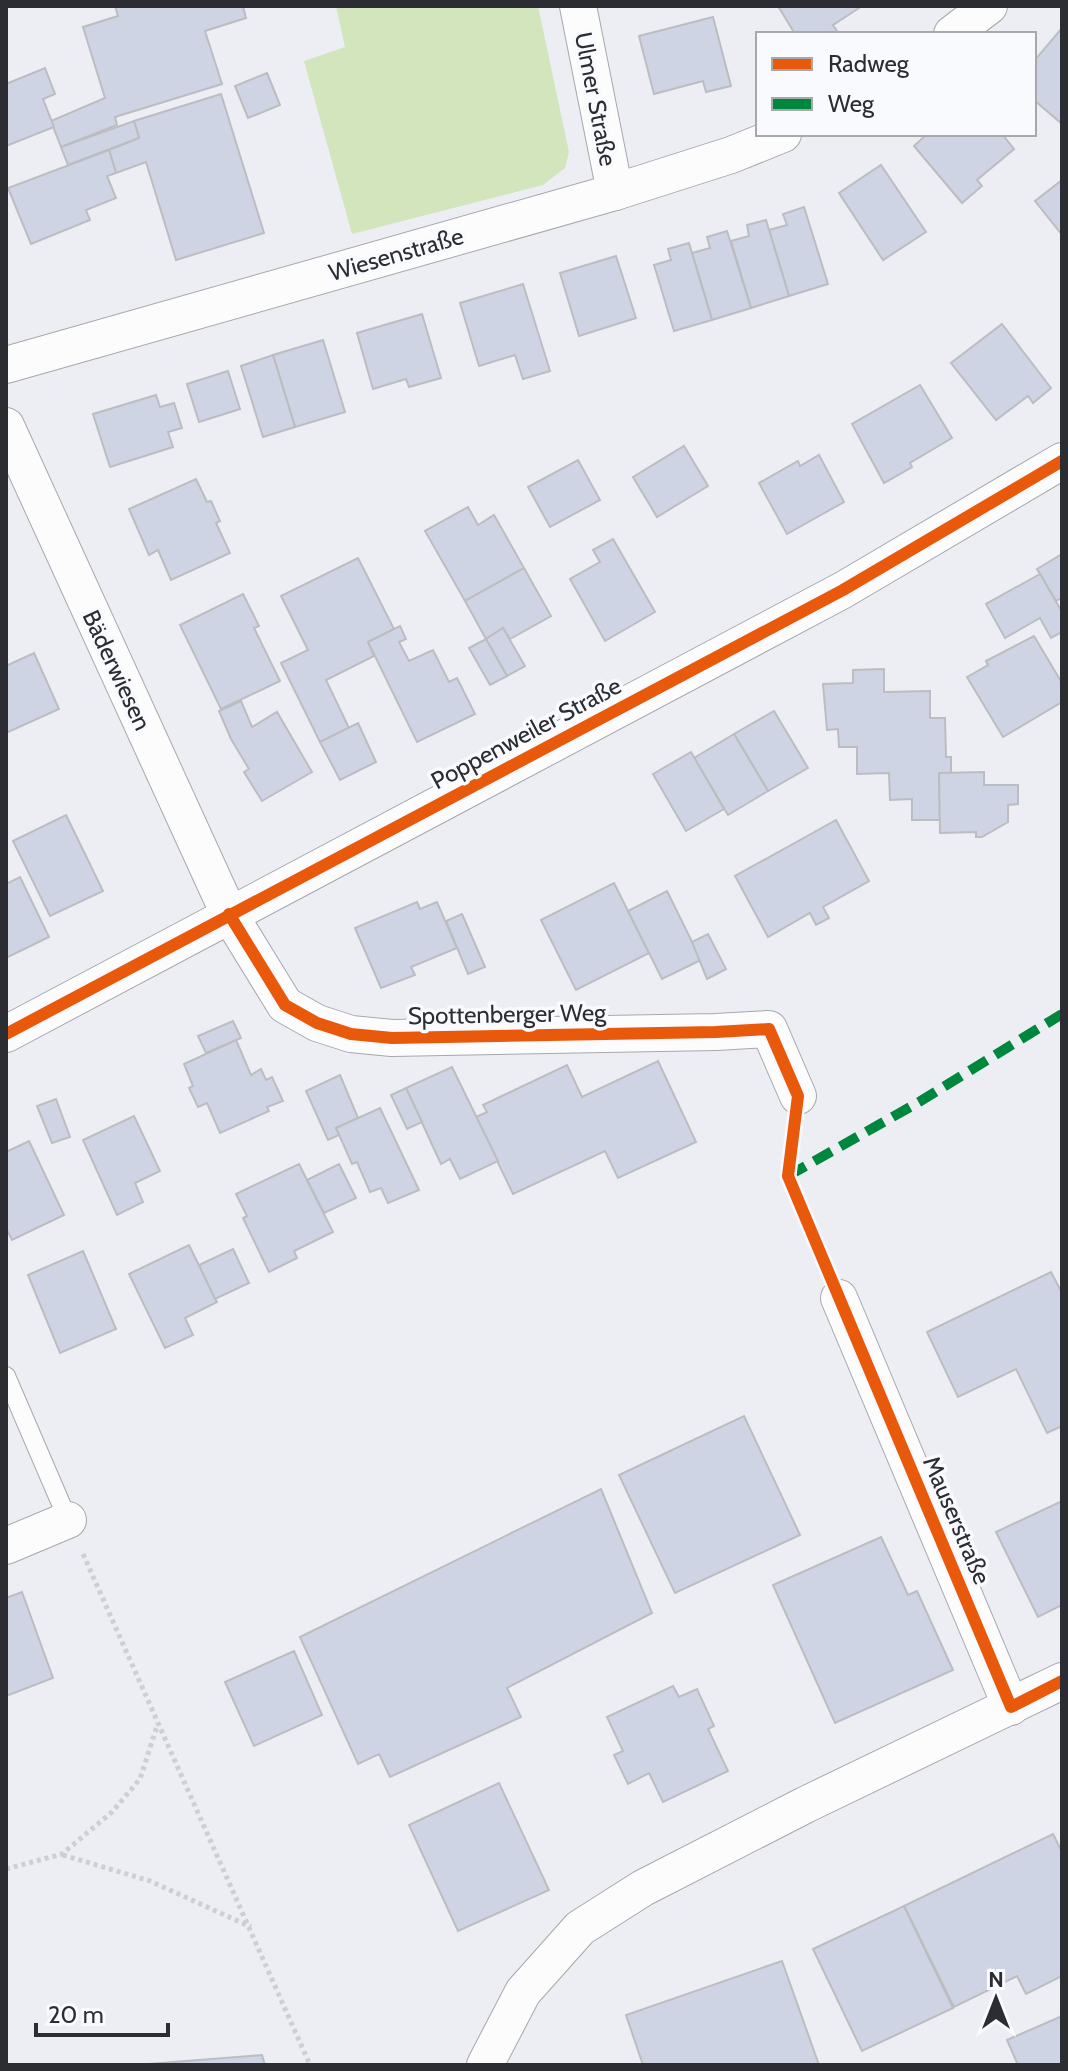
<svg xmlns="http://www.w3.org/2000/svg" width="1068" height="2071" font-family="Cabin,sans-serif">
<style>
.green{fill:#d2e5bd}
.building{fill:#ced4e3;stroke:#bcbdc1;stroke-width:2}
.lines{fill:none;stroke-linecap:round;stroke-linejoin:round}
.lane-casing{stroke:#a7a8ac;stroke-width:20}
.street-casing{stroke:#a7a8ac;stroke-width:38}
.path{stroke:#cfcfd2;stroke-width:5;stroke-dasharray:4 4;stroke-linecap:butt}
.lane{stroke:#fcfcfd;stroke-width:18}
.street{stroke:#fcfcfd;stroke-width:36}
.quiet{stroke:#00873e;stroke-width:10;stroke-dasharray:20 10;stroke-linecap:butt}
.cycleway-casing{stroke:#f8fafe;stroke-width:17}
.cycleway{stroke:#e8590c;stroke-width:12}
.labels{text-anchor:middle;dominant-baseline:central;stroke-width:7;stroke-linejoin:round;paint-order:stroke}
.street-label{font-size:24px;fill:#2c2d32;stroke:#f8fafe}
</style>
<rect width="100%" height="100%" fill="#eceef4"/>
<!-- green -->
<path class="green" d="M336,6H538L569,152L565,168L543,185L352,234L304,61L345,47Z"/>
<!-- building -->
<g class="building">
<path d="M115,6H243L246,18L205,31L222,84L115,117L117,125L61,147L51,121L105,98L83,27L118,16Z"/>
<path d="M778,6H862L833,25L839,34H795Z"/>
<path d="M713,17L731,86L706,92L703,81L654,94L639,36Z"/>
<path d="M1062,28V124L1034,100V61Z"/>
<path d="M45,68L55,94L43,99L54,127L6,146V84Z"/>
<path d="M267,73L280,105L248,118L235,86Z"/>
<path d="M221,94L264,233L176,260L146,162L116,173L109,150L139,138L134,121Z"/>
<path d="M134,121L139,138L68,165L61,147Z"/>
<path d="M927,134H1002L1014,149L977,180L982,186L962,203L914,146Z"/>
<path d="M109,150L116,173L107,176L116,198L86,210L90,220L31,244L8,188Z"/>
<path d="M881,165L926,232L883,260L839,193Z"/>
<path d="M1062,180V235L1035,201Z"/>
<path d="M804,207L828,284L789,296L769,230L787,225L783,214Z"/>
<path d="M766,220L789,296L751,308L731,241L749,236L747,225Z"/>
<path d="M727,231L751,308L712,320L692,253L710,248L707,237Z"/>
<path d="M689,243L712,320L674,331L654,265L671,260L668,249Z"/>
<path d="M616,256L636,318L579,336L560,273Z"/>
<path d="M523,284L550,371L523,379L515,355L479,366L460,303Z"/>
<path d="M422,314L441,378L409,387L406,379L373,389L357,333Z"/>
<path d="M1002,324L1051,388L1033,403L1028,396L996,420L951,363Z"/>
<path d="M323,340L345,412L295,427L273,355Z"/>
<path d="M273,355L295,427L263,437L241,366Z"/>
<path d="M228,371L240,409L199,422L187,384Z"/>
<path d="M920,385L952,438L910,463L912,467L884,483L852,424Z"/>
<path d="M156,395L160,407L174,403L182,428L168,432L173,447L110,467L93,414Z"/>
<path d="M684,446L708,486L657,517L633,477Z"/>
<path d="M819,455L844,502L787,534L759,483L798,461L800,466Z"/>
<path d="M578,460L600,500L550,527L528,487Z"/>
<path d="M196,479L207,502L211,501L220,521L216,523L230,553L171,580L158,550L149,555L129,509Z"/>
<path d="M468,507L478,525L494,515L524,568L465,601L425,531Z"/>
<path d="M613,539L655,612L605,641L570,579L600,562L593,550Z"/>
<path d="M1062,554V598L1056,601L1037,569Z"/>
<path d="M358,558L394,629L368,642L374,656L326,680L349,728L320,742L281,663L308,650L281,596Z"/>
<path d="M524,568L551,616L510,639L503,628L486,639L465,601Z"/>
<path d="M1040,574L1062,612V632L1051,638L1040,618L1005,638L986,604Z"/>
<path d="M243,594L259,626L254,628L280,681L221,709L180,625Z"/>
<path d="M400,626L406,639L399,642L409,661L433,650L449,682L457,678L475,714L417,742L368,642Z"/>
<path d="M503,628L525,666L507,676L486,639Z"/>
<path d="M1034,636L1062,683V702L1003,737L967,677L988,665L986,661Z"/>
<path d="M486,639L507,676L490,685L469,648Z"/>
<path d="M34,653L59,709L6,733V666Z"/>
<path d="M884,669V692L930,691V718H945L946,757H951V773H939L940,820H912V799L890,800L889,773L857,774V747H839L838,729L827,730L823,684L853,683V670Z"/>
<path d="M241,701L252,727L277,712L312,772L262,801L244,772L249,769L231,739L219,711Z"/>
<path d="M774,711L808,768L768,791L734,734Z"/>
<path d="M358,723L376,762L340,780L320,742Z"/>
<path d="M734,734L768,791L728,815L694,758Z"/>
<path d="M691,752L724,809L686,831L653,774Z"/>
<path d="M984,772V785H1018V804L1008,805V822L982,837H976V832L940,833L939,773Z"/>
<path d="M66,815L103,891L50,916L13,841Z"/>
<path d="M836,820L869,881L823,907L829,918L816,925L810,913L768,937L735,876Z"/>
<path d="M20,877L49,937L6,958V884Z"/>
<path d="M614,883L649,953L576,990L541,920Z"/>
<path d="M667,891L701,960L662,979L628,911Z"/>
<path d="M417,902L420,909L437,902L457,948L411,967L415,975L381,988L355,928Z"/>
<path d="M462,914L485,967L468,974L446,921Z"/>
<path d="M708,934L726,969L707,979L692,942Z"/>
<path d="M233,1021L241,1038L206,1053L198,1036Z"/>
<path d="M236,1040L251,1075L261,1069L266,1080L272,1077L283,1101L267,1107L269,1111L220,1133L207,1103L198,1107L189,1088L193,1086L184,1064Z"/>
<path d="M658,1061L696,1142L618,1178L605,1151L513,1194L476,1117L487,1112L483,1105L567,1065L582,1097Z"/>
<path d="M452,1067L498,1161L460,1179L450,1159L441,1164L406,1088Z"/>
<path d="M340,1075L358,1118L336,1128L339,1135L328,1140L306,1091Z"/>
<path d="M406,1088L422,1122L407,1129L391,1095Z"/>
<path d="M56,1099L70,1137L52,1143L37,1106Z"/>
<path d="M380,1108L419,1190L388,1203L381,1188L370,1192L357,1162L352,1164L336,1128Z"/>
<path d="M134,1116L160,1171L135,1183L143,1202L117,1215L83,1140Z"/>
<path d="M29,1141L64,1215L12,1240L6,1228V1152Z"/>
<path d="M299,1164L333,1232L294,1251L297,1258L269,1272L243,1218L247,1216L236,1194Z"/>
<path d="M339,1164L356,1198L324,1213L307,1180Z"/>
<path d="M189,1245L217,1302L185,1318L193,1335L165,1348L129,1274Z"/>
<path d="M233,1249L249,1283L215,1299L199,1265Z"/>
<path d="M83,1251L116,1329L60,1353L28,1275Z"/>
<path d="M1051,1272L1062,1293V1426L1047,1433L1016,1369L958,1397L927,1332Z"/>
<path d="M744,1416L800,1535L675,1593L619,1475Z"/>
<path d="M601,1489L652,1613L507,1688L521,1717L390,1777L379,1754L358,1764L300,1637Z"/>
<path d="M1062,1501V1605L1038,1617L996,1532Z"/>
<path d="M881,1537L908,1595L917,1591L953,1670L835,1723L773,1585Z"/>
<path d="M22,1592L53,1678L6,1696V1598Z"/>
<path d="M294,1651L322,1715L254,1746L225,1682Z"/>
<path d="M673,1686L679,1697L697,1689L714,1726L708,1729L728,1771L663,1802L649,1773L628,1784L614,1755L623,1751L607,1717Z"/>
<path d="M499,1783L549,1890L458,1931L409,1825Z"/>
<path d="M1053,1834L1062,1852V1976L1026,1994L1017,1976L954,2007L904,1906Z"/>
<path d="M904,1906L953,2008L862,2051L813,1949Z"/>
<path d="M782,1961L819,2065H643L626,2015Z"/>
<path d="M1062,2016V2065H1018L1007,2040Z"/>
<path d="M262,2055L265,2065H135Z"/>
</g>
<g class="lines">
<!-- lane casing -->
<g class="lane-casing">
<path id="lane" d="M6,1376L68,1520"/>
</g>
<!-- street casing -->
<g class="street-casing">
<g id="street">
<path d="M578,6L615,192"/>
<path d="M952,34L989,6"/>
<path d="M6,365L615,192L731,155L783,134"/>
<path d="M6,426L229,914L285,1005L317,1023L351,1034L392,1038L716,1032L769,1029L798,1096"/>
<path d="M6,1034L843,590L1062,461"/>
<path d="M839,1298L1011,1707"/>
<path d="M6,1546L68,1520"/>
<path d="M485,2065L523,1992L580,1928L643,1888L805,1805L1062,1681"/>
</g>
</g>
<!-- path -->
<g class="path">
<path d="M83,1554L310,2065"/>
<path d="M63,1855L150,1881L251,1927"/>
<path d="M6,1869L62,1854L112,1812L140,1779L158,1723"/>
</g>
<!-- lane -->
<use href="#lane" class="lane"/>
<!-- street -->
<use href="#street" class="street"/>
<!-- quiet -->
<path class="quiet" d="M788,1176L919,1102L1062,1014"/>
<!-- cycleway casing -->
<g class="cycleway-casing">
<g id="cycleway">
<path d="M229,914L285,1005L317,1023L351,1034L392,1038L716,1032L769,1029L798,1096L788,1176L1011,1707L1062,1681"/>
<path d="M6,1034L843,590L1062,461"/>
</g>
</g>
<!-- cycleway -->
<use href="#cycleway" class="cycleway"/>
</g>
<g class="labels">
<!-- street labels -->
<g class="street-label">
<text transform="translate(596 99) rotate(79)">Ulmer Straße</text>
<text transform="translate(396 254) rotate(-16)">Wiesenstraße</text>
<text transform="translate(117 670) rotate(65)">Bäderwiesen</text>
<text transform="translate(526 733) rotate(-28)">Poppenweiler Straße</text>
<text transform="translate(507 1014) rotate(-1)">Spottenberger Weg</text>
<text transform="translate(957 1520) rotate(67)">Mauserstraße</text>
</g>
</g>
<!-- border -->
<rect width="1068" height="2071" fill="none" stroke="#2c2d32" stroke-width="16"/>
<!-- legend -->
<rect x="756" y="32" width="280" height="104" fill="#f8fafe" stroke="#a6a8ac" stroke-width="2"/>
<rect x="772" y="58" width="40" height="12" fill="#e8590c" stroke="#a6a8ac" stroke-width="2"/>
<text x="828" y="72" font-size="24" fill="#2c2d32">Radweg</text>
<rect x="772" y="98" width="40" height="12" fill="#00873e" stroke="#a6a8ac" stroke-width="2"/>
<text x="828" y="112" font-size="24" fill="#2c2d32">Weg</text>
<!-- north arrow -->
<g transform="translate(996 1999)" stroke="#f8fafe" stroke-width="6" paint-order="stroke">
<path d="M0-6L14 30L0 20L-14 30Z" fill="#2c2d32"/>
<text y="-12" font-size="22" font-weight="bold" text-anchor="middle" fill="#2c2d32">N</text>
</g>
<!-- scale -->
<path d="M36 2023v12h132v-12" fill="none" stroke="#2c2d32" stroke-width="4"/>
<text x="48" y="2023" font-size="24" fill="#2c2d32" stroke="#f8fafe" stroke-width="6" paint-order="stroke">20 m</text>
</svg>
